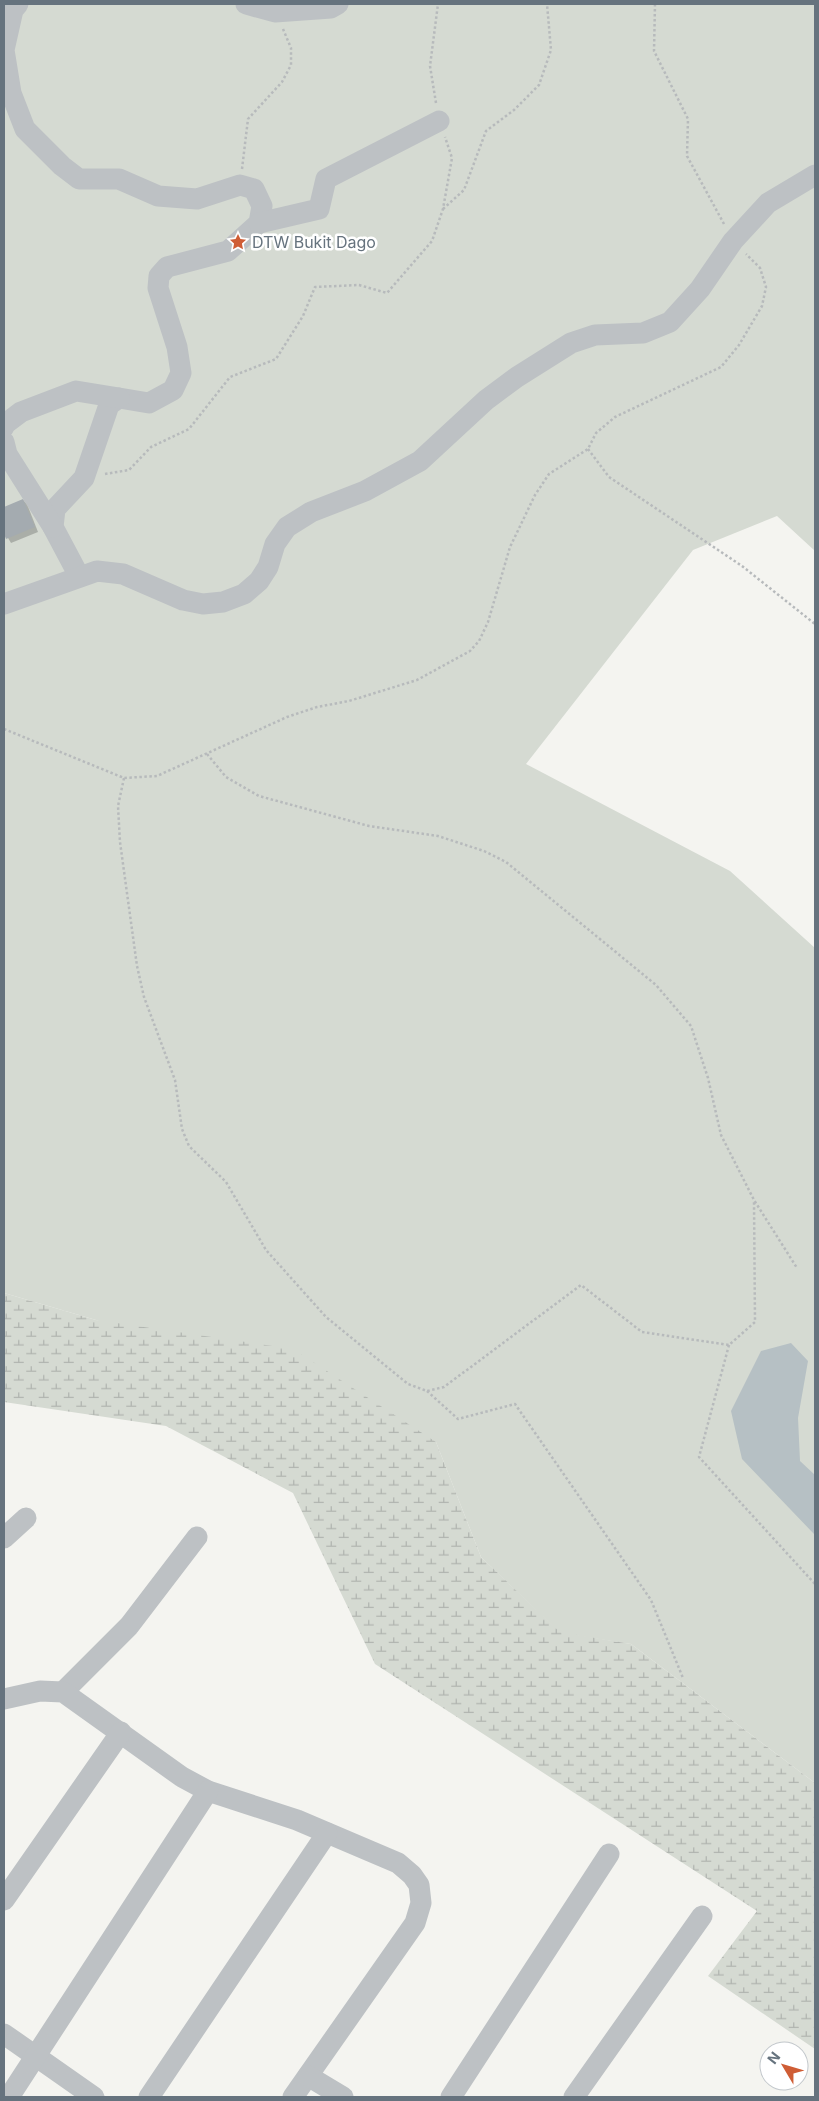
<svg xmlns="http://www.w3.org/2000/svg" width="819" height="2101" font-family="Inter,sans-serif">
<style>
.green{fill:#d5dad2}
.wetland{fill:url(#wetland-marsh)}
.water{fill:#b6c0c4}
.shadow{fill:#0003}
.building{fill:#a4abb0}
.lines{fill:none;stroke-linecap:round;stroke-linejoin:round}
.path{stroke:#b7babc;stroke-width:2.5;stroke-dasharray:2.5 2.5;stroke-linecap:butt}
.minor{stroke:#bdc1c4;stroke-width:21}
.labels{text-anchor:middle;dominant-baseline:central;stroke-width:5;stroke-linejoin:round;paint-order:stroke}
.poi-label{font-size:16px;fill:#66737e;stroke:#fff;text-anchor:start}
</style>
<defs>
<pattern id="wetland-marsh" width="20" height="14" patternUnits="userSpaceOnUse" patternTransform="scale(1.25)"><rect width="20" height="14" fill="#d5dad2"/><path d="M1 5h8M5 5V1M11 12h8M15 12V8" fill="none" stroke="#b1b5b0"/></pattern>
</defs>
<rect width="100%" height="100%" fill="#f4f4f0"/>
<!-- green -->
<path class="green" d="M4,4H815V551L777,516L693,550L526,764L730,871L815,948V1783L631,1644L560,1633L481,1557L436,1442L96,1320L4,1293Z"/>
<!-- wetland -->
<path class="wetland" d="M4,1293L96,1320L293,1349L436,1442L481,1557L560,1632L631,1644L815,1783V2049L708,1976L757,1911L375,1664L293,1493L166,1426L4,1402Z"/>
<!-- water -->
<path class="water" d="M791,1343L808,1361L798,1418L800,1461L815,1475L814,1534L742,1459L731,1411L761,1351Z"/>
<!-- shadow -->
<path class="shadow" d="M23,500L27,504L38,532L11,543L4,531V508Z"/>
<!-- building -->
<path class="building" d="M23,499L35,527L6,539L4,534V507Z"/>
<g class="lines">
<!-- path -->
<g class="path">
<path d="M655,4L654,51L688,119L687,156L724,224"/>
<path d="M436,103L430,66L438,4"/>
<path d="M242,169L248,119L282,82L291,65V48L283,29"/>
<path d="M443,209L464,190L486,131L514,110L539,85L551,50L547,4"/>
<path d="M588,449L609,477L742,566L815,624"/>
<path d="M105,474L129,470L151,447L189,429L230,377L276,359L303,316L315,287L359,285L387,293L432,241L443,209L452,158L445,137"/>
<path d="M4,729L124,778L157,776L287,717L317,707L349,701L417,680L470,651L479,641L488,622L510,547L535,495L549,474L588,449L596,433L615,417L721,367L739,345L762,306L766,287L760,268L746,254"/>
<path d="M207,754L226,777L259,796L369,826L438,836L484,851L506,862L656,985L691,1026L708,1078L721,1135L754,1200L797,1268"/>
<path d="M124,778L118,806L120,842L137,966L144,997L175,1080L182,1129L189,1146L226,1182L266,1250L326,1317L408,1384L427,1391L444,1387L581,1285L642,1332L729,1345L755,1322L754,1200"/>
<path d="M729,1345L699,1457L815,1584"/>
<path d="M427,1391L458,1419L515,1404L651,1600L683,1678"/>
</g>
<!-- minor -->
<g class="minor">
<path d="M18,4L13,10L4,50L11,93L25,129L62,166L79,179H119L158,196L197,199L240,185L254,189L262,206L259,223L228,251L167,267L159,276L158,288L177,347L181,373L173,390L149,403L119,398L109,405L84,478L55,509L53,527L79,576"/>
<path d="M246,4L275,12L331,8L338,4"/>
<path d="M259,223L319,209L326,179L439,121"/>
<path d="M4,427L5,424L21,412L76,391L119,398"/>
<path d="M4,442L7,454L53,527"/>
<path d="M4,604L97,571L123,574L183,600L203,604L223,602L244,594L259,581L268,567L275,544L287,527L311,512L365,491L420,461L486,400L517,377L571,343L595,335L643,333L670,322L700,289L733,241L768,203L815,175"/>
<path d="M4,1538L26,1518"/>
<path d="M63,1692L129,1626L197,1537"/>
<path d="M4,1699L40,1691L63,1692L182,1777L208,1791L297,1820L398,1863L412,1875L419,1885L421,1903L415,1923L293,2097"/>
<path d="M4,1900L121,1732"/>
<path d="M4,2034L94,2097"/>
<path d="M308,2076L343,2097"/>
<path d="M9,2097L208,1791"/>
<path d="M149,2097L327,1833"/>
<path d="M451,2097L609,1854"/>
<path d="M574,2097L702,1916"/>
</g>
</g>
<!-- icons -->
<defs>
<g id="sight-bare" transform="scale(1.35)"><path d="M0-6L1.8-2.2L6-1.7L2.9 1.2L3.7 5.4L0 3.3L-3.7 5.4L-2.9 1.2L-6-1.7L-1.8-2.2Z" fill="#cf5d35" stroke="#fff" stroke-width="2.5" paint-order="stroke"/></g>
</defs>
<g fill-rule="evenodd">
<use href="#sight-bare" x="238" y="242"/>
</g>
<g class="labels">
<!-- poi labels -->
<g class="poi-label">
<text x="252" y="242">DTW Bukit Dago</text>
</g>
</g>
<!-- border -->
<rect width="819" height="2101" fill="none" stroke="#66737e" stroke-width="10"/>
<!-- north arrow -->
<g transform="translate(784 2066) rotate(308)"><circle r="24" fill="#ffffff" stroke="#c2c7cb"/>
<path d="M0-4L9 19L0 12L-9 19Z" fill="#cf5d35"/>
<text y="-8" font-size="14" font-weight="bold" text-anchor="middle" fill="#66737e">N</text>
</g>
</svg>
